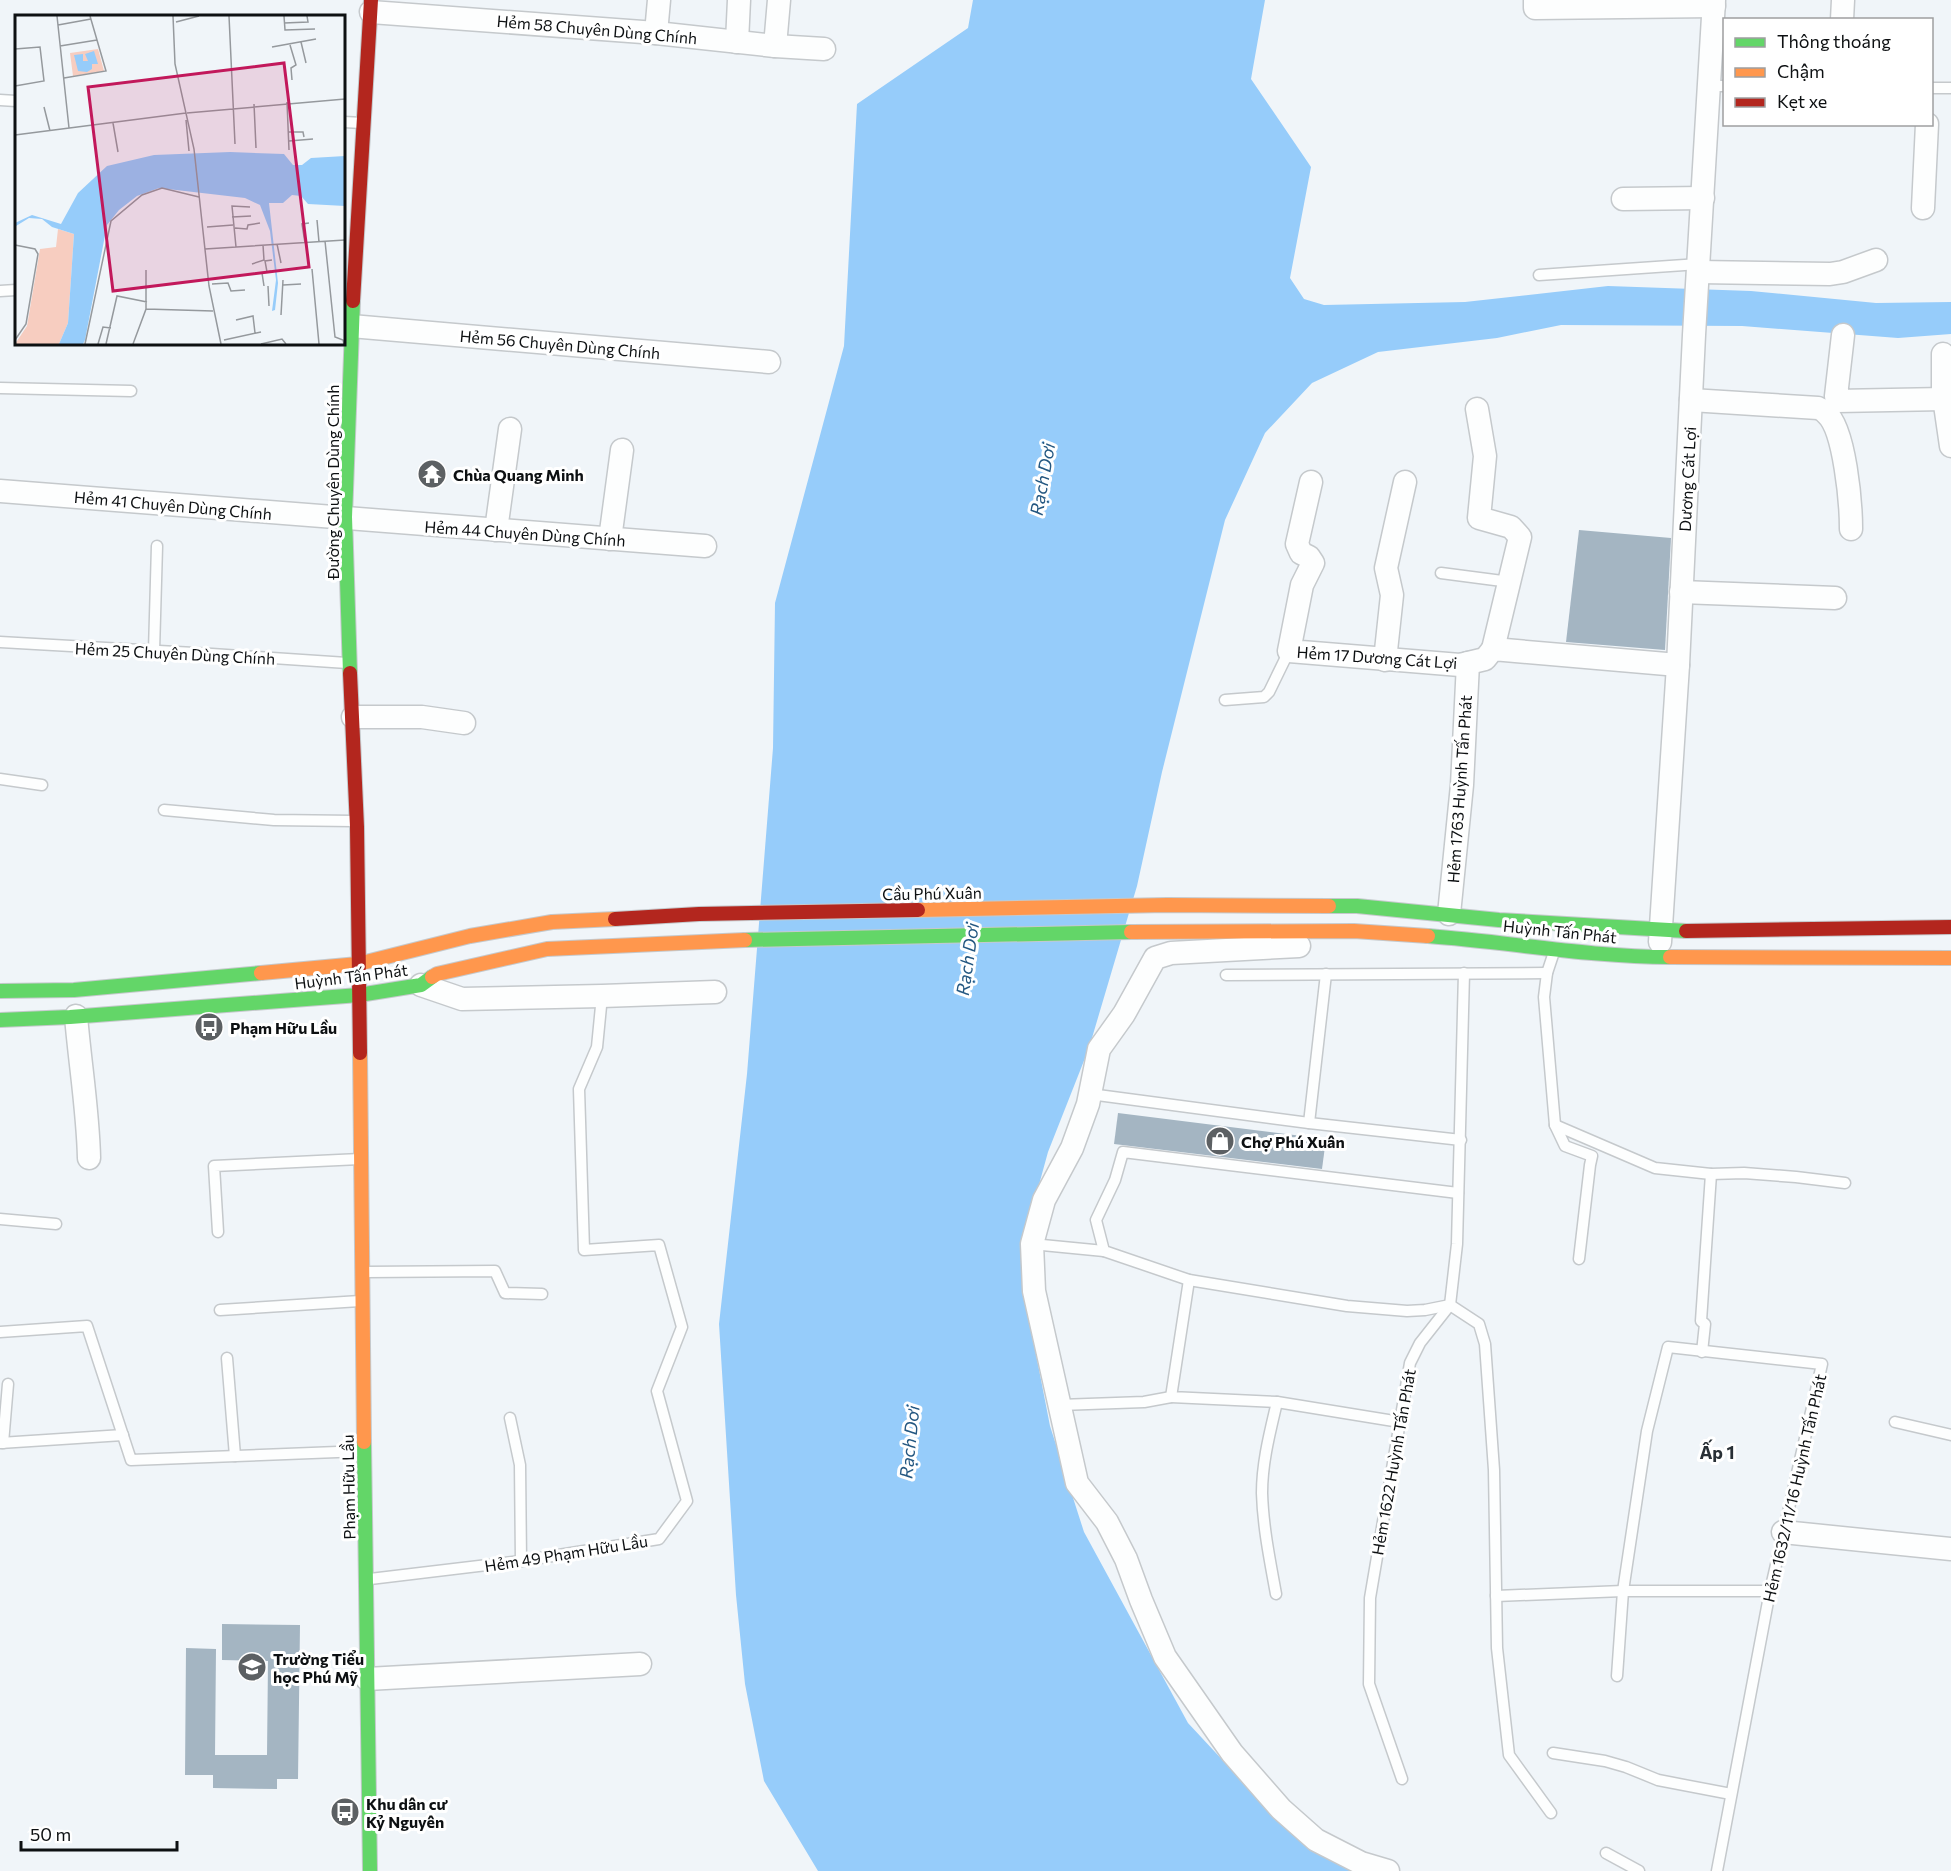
<svg xmlns="http://www.w3.org/2000/svg" width="1951" height="1871" font-family="Commissioner,sans-serif">
<style>
.water{fill:#96ccfa}
.building{fill:#a4b5c2}
.lines{fill:none;stroke-linecap:round;stroke-linejoin:round}
.lane-casing{stroke:#c5c9cc;stroke-width:13}
.street-casing{stroke:#c5c9cc;stroke-width:25}
.fast-casing{stroke:#c5c9cc;stroke-width:16}
.slow-casing{stroke:#c5c9cc;stroke-width:16}
.jam-casing{stroke:#c5c9cc;stroke-width:16}
.lane{stroke:#fdfefe;stroke-width:10}
.street{stroke:#fdfefe;stroke-width:22}
.fast{stroke:#63d668;stroke-width:14}
.slow{stroke:#ff974d;stroke-width:14}
.jam{stroke:#b3261e;stroke-width:14}
.labels{text-anchor:middle;dominant-baseline:central;stroke-width:6;stroke-linejoin:round;paint-order:stroke}
.street-label{font-size:16px;fill:#0d1012;stroke:#fff}
.poi-label{font-size:16px;font-weight:bold;fill:#0d1012;stroke:#fff;text-anchor:start}
.water-label{font-size:18px;font-style:italic;fill:#235781;stroke:#fff}
.neighbourhood-label{font-size:18px;font-weight:bold;fill:#282f35;stroke:#fff}
.inset-road{fill:none;stroke:#95999d;stroke-width:1.5}
.view{fill:#c2185b;fill-opacity:0.15;stroke:#c2185b;stroke-width:3}
.inset-edge{fill:none;stroke:#0d1012;stroke-width:3}
</style>
<rect width="100%" height="100%" fill="#f0f5f9"/>
<!-- water -->
<path class="water" d="M973,0H1265L1251,79L1311,167L1290,278L1304,299L1324,305L1465,302L1608,286L1751,291L1876,303L1951,302V334L1898,338L1742,326L1561,325L1497,338L1378,352L1312,383L1265,433L1225,520L1162,772L1137,886L1089,1048L1048,1152L1026,1232L1028,1313L1050,1426L1084,1532L1188,1723L1243,1782L1366,1871H818L764,1781L745,1684L736,1595L719,1324L747,1074L773,748L775,603L844,346L857,104L968,28Z"/>
<!-- building -->
<g class="building">
<path d="M1579,530L1671,538L1665,650L1566,642Z"/>
<path d="M1118,1113L1326,1139L1322,1169L1114,1144Z"/>
<path d="M222,1624L300,1625L298,1779H277V1789L213,1788V1775H185L186,1648L216,1649L215,1755H267L268,1661L222,1660Z"/>
</g>
<g class="lines">
<!-- lane casing -->
<g class="lane-casing">
<g id="lane">
<path d="M1709,86H1724"/>
<path d="M1932,88H1951"/>
<path d="M0,100L16,101"/>
<path d="M344,122L362,123"/>
<path d="M1539,275L1699,264"/>
<path d="M0,291L16,290"/>
<path d="M0,388L131,391"/>
<path d="M1441,573L1510,582"/>
<path d="M0,642L212,654L347,663"/>
<path d="M154,651L157,546"/>
<path d="M1225,700L1264,697L1269,692L1289,651"/>
<path d="M0,779L42,785"/>
<path d="M164,810L274,820L353,821"/>
<path d="M1554,952L1547,973L1544,997L1555,1125L1565,1146L1592,1156L1590,1165L1579,1259"/>
<path d="M1226,975L1547,973"/>
<path d="M1090,1094L1309,1123L1461,1140"/>
<path d="M1309,1123L1326,974"/>
<path d="M1555,1125L1655,1168L1711,1174L1744,1173L1796,1177L1845,1183"/>
<path d="M1458,1193L1123,1152L1115,1180L1096,1220L1104,1251L1189,1280L1347,1306L1407,1311L1425,1310L1450,1305L1479,1324L1485,1344L1494,1470L1497,1648L1509,1755L1551,1813"/>
<path d="M0,1219L56,1224"/>
<path d="M218,1232L214,1166L360,1159"/>
<path d="M1032,1244L1104,1251"/>
<path d="M366,1272L495,1271L505,1293L542,1294"/>
<path d="M1189,1280L1171,1397L1277,1402L1400,1422"/>
<path d="M220,1310L360,1301"/>
<path d="M0,1332L87,1326L131,1460L363,1451"/>
<path d="M1702,1352L1705,1324L1701,1321L1711,1174"/>
<path d="M227,1358L235,1456"/>
<path d="M1060,1405L1144,1402L1171,1397"/>
<path d="M510,1418L520,1465L521,1561"/>
<path d="M1895,1422L1951,1435"/>
<path d="M0,1443L123,1435"/>
<path d="M3,1443L8,1384"/>
<path d="M370,1579L521,1561L659,1539L687,1501L657,1391L682,1327L659,1245L584,1250L579,1089L597,1047L602,996"/>
<path d="M1276,1594C1270,1561 1263,1527 1262,1493C1262,1462 1270,1432 1277,1402"/>
<path d="M1496,1596L1623,1591H1770"/>
<path d="M1617,1676L1623,1591L1647,1431L1668,1347L1822,1364L1770,1591L1717,1871"/>
<path d="M1553,1753L1605,1761L1626,1767L1658,1780L1731,1794"/>
<path d="M1402,1779L1369,1684L1370,1598L1410,1363L1420,1343L1450,1305L1457,1244L1464,973"/>
<path d="M1606,1853L1639,1871"/>
</g>
</g>
<!-- street casing -->
<g class="street-casing">
<g id="street">
<path d="M1535,0V8L1714,6"/>
<path d="M371,12L656,33L775,46L824,49"/>
<path d="M1842,20L1843,0"/>
<path d="M656,33L659,0"/>
<path d="M737,42L739,0"/>
<path d="M775,46L779,0"/>
<path d="M1623,199L1703,198"/>
<path d="M1923,208L1927,124"/>
<path d="M1699,272L1830,274L1843,272L1876,260"/>
<path d="M351,326L769,362"/>
<path d="M1843,335L1836,396L1837,401L1944,399"/>
<path d="M1943,354V391L1951,446"/>
<path d="M1691,400L1818,408C1820,409 1825,411 1826,413C1845,429 1851,504 1851,529"/>
<path d="M1477,409L1485,456L1479,518L1511,527L1520,537L1493,649"/>
<path d="M1311,482L1297,544L1301,553L1309,557L1313,563L1302,585L1289,651L1460,665L1485,659L1493,649L1678,665"/>
<path d="M0,491L705,546"/>
<path d="M496,530L510,429"/>
<path d="M610,539L622,450"/>
<path d="M1681,592L1835,598"/>
<path d="M1385,660L1392,595L1386,568L1405,482"/>
<path d="M353,717H422L464,723"/>
<path d="M1449,914L1462,785L1468,663"/>
<path d="M1660,942L1678,665L1694,335L1714,0"/>
<path d="M1299,946L1171,953L1155,958L1124,1014L1099,1049L1088,1104L1072,1148L1044,1200L1032,1244L1034,1291L1077,1483L1107,1522L1126,1559L1141,1600L1165,1657L1232,1753L1281,1809L1316,1840L1361,1863L1388,1871"/>
<path d="M421,985L462,999L602,996L715,992"/>
<path d="M76,1016C80,1064 88,1111 89,1158"/>
<path d="M1783,1532L1951,1549"/>
<path d="M367,1679L640,1664"/>
</g>
</g>
<!-- fast casing -->
<g class="fast-casing">
<g id="fast">
<path d="M350,673L345,517L353,301"/>
<path d="M1329,906H1357L1499,920L1686,931"/>
<path d="M1428,936C1509,942 1590,957 1670,957"/>
<path d="M745,940L1131,932"/>
<path d="M0,991L74,990L261,973"/>
<path d="M0,1020L70,1017L359,995L421,985L432,977"/>
<path d="M364,1442L370,1871"/>
</g>
</g>
<!-- slow casing -->
<g class="slow-casing">
<g id="slow">
<path d="M918,910L1167,905L1329,906"/>
<path d="M1131,932L1354,931L1428,936"/>
<path d="M1670,957L1951,958"/>
<path d="M261,973L358,964L470,936L552,922L615,919"/>
<path d="M432,977L437,974L547,949L745,940"/>
<path d="M360,1053L364,1442"/>
</g>
</g>
<!-- jam casing -->
<g class="jam-casing">
<g id="jam">
<path d="M353,301L371,0"/>
<path d="M350,673L357,827L360,1053"/>
<path d="M615,919L699,914L918,910"/>
<path d="M1686,931L1951,927"/>
</g>
</g>
<!-- lane -->
<use href="#lane" class="lane"/>
<!-- street -->
<use href="#street" class="street"/>
<!-- fast -->
<use href="#fast" class="fast"/>
<!-- slow -->
<use href="#slow" class="slow"/>
<!-- jam -->
<use href="#jam" class="jam"/>
</g>
<!-- icons -->
<defs>
<g id="temple-disc" transform="scale(1.5)"><circle r="9.5" fill="#5c6063" stroke="#fff"/><path d="M0-6L5-2H3V0L6.5 2.5H4V6H1.5V3h-3V6H-4V2.5H-6.5L-3 0V-2H-5Z" fill="#fff"/></g>
<g id="bus-disc" transform="scale(1.5)"><circle r="9.5" fill="#5c6063" stroke="#fff"/><path d="M-5-6H5V4H4V6H2V4H-2V6H-4V4H-5ZM-3.5-4V0h7V-4ZM-3.5 1.2v1.5H-2V1.2ZM2 1.2v1.5H3.5V1.2Z" fill="#fff"/></g>
<g id="shop-disc" transform="scale(1.5)"><circle r="9.5" fill="#5c6063" stroke="#fff"/><path d="M-5-2.5h2.3a2.7 3.5 0 0 1 5.4 0H5L5.5 6h-11ZM-1.5-2.5h3a1.5 2.3 0 0 0-3 0Z" fill="#fff"/></g>
<g id="school-disc" transform="scale(1.5)"><circle r="9.5" fill="#5c6063" stroke="#fff"/><path d="M0-5L7-2L0 1L-7-2ZM-4 1L0 2.5L4 1V4Q0 6-4 4Z" fill="#fff"/></g>
</defs>
<g fill-rule="evenodd">
<use href="#temple-disc" x="432" y="474"/>
<use href="#bus-disc" x="209" y="1027"/>
<use href="#shop-disc" x="1220" y="1141"/>
<use href="#school-disc" x="252" y="1667"/>
<use href="#bus-disc" x="345" y="1812"/>
</g>
<g class="labels">
<!-- street labels -->
<g class="street-label">
<text transform="translate(597 29) rotate(5)">Hẻm 58 Chuyên Dùng Chính</text>
<text transform="translate(560 344) rotate(5)">Hẻm 56 Chuyên Dùng Chính</text>
<text transform="translate(1687 479) rotate(-87)">Dương Cát Lợi</text>
<text transform="translate(332 482) rotate(-90)">Đường Chuyên Dùng Chính</text>
<text transform="translate(173 505) rotate(5)">Hẻm 41 Chuyên Dùng Chính</text>
<text transform="translate(525 533) rotate(4)">Hẻm 44 Chuyên Dùng Chính</text>
<text transform="translate(175 653) rotate(3)">Hẻm 25 Chuyên Dùng Chính</text>
<text transform="translate(1377 657) rotate(4)">Hẻm 17 Dương Cát Lợi</text>
<text transform="translate(1459 789) rotate(-86)">Hẻm 1763 Huỳnh Tấn Phát</text>
<text transform="translate(932 893) rotate(-1)">Cầu Phú Xuân</text>
<text transform="translate(1560 931) rotate(6)">Huỳnh Tấn Phát</text>
<text transform="translate(351 976) rotate(-7)">Huỳnh Tấn Phát</text>
<text transform="translate(1393 1462) rotate(-80)">Hẻm 1622 Huỳnh Tấn Phát</text>
<text transform="translate(348 1487) rotate(-91)">Phạm Hữu Lầu</text>
<text transform="translate(1794 1488) rotate(-77)">Hẻm 1632/11/16 Huỳnh Tấn Phát</text>
<text transform="translate(566 1553) rotate(-9)">Hẻm 49 Phạm Hữu Lầu</text>
</g>
<!-- poi labels -->
<g class="poi-label">
<text x="453" y="474">Chùa Quang Minh</text>
<text x="230" y="1027">Phạm Hữu Lầu</text>
<text x="1241" y="1141">Chợ Phú Xuân</text>
<text x="273" y="1658">Trường Tiểu<tspan x="273" dy="18">học Phú Mỹ</tspan></text>
<text x="366" y="1803">Khu dân cư<tspan x="366" dy="18">Kỷ Nguyên</tspan></text>
</g>
<!-- water labels -->
<g class="water-label">
<text transform="translate(1042 479) rotate(-80)">Rạch Dơi</text>
<text transform="translate(967 959) rotate(-82)">Rạch Dơi</text>
<text transform="translate(909 1442) rotate(-84)">Rạch Dơi</text>
</g>
<!-- neighbourhood labels -->
<g class="neighbourhood-label">
<text x="1717" y="1452">Ấp 1</text>
</g>
</g>
<!-- overview -->
<g transform="translate(15 15)">
<rect width="330" height="330" fill="#f0f5f9"/>
<path d="M83,34L89,56L58,61L55,38ZM43,214L59,219L53,308L44,329H0L12,311L25,234L41,232Z" fill="#f7cdc0"/>
<path d="M79,36L83,49H77V54L72,57L63,56L59,40L68,39V46H73L70,39ZM215,137L269,139L278,150H287L296,143L330,141V191L293,189L286,181L277,180L268,188H254L263,268L260,295L257,296L261,265L255,216L245,190L230,183L144,173L122,181L104,195L92,210L70,325L68,329H44L53,308L59,219L37,212L27,204L14,203L1,211L0,208L17,200L46,209L63,178L92,151L139,140Z" fill="#96ccfa"/>
<path class="inset-road" d="M42,1L54,113M158,1L160,49L179,134L194,271L206,329M214,1L220,129M269,1L270,15L300,14M161,7L184,1M269,8L293,7L292,1M43,10L76,4M286,27L291,48M275,30L281,50L276,53L277,65M45,31L82,25M257,32L301,24M0,34L25,32L29,66L0,71M49,63L91,56L75,1M272,87L274,135M239,89L241,133M29,92L35,116M172,98L330,84M171,105L174,136M98,108L103,137M274,117H288L289,122M0,120L171,98M274,126L298,124M217,202L236,201M302,205L304,227M192,212L218,210M220,213L232,214L233,210L245,208M310,226L320,322L328,325L329,329M290,228L287,209L294,208M262,229L266,248M0,230L20,234L23,239L11,309L0,325M221,232L217,191L235,192M190,234L330,225M237,249L249,245L248,230M297,254L304,329M252,257L250,246L257,245M197,269L213,268L216,276L230,275M268,270L286,269M249,271L247,258L256,256M253,271L254,291M131,294L198,296M266,300L268,265M221,305L238,301L240,318M209,325L246,317M70,329L96,206L127,180L147,173L184,182M83,329L88,312L96,313M91,329L102,281L132,287M118,329L131,294V255M246,329L267,324L271,329"/>
<path class="view" d="M269,48L294,252L98,276L73,72Z"/>
<rect width="330" height="330" class="inset-edge"/>
</g>
<!-- legend -->
<rect x="1723" y="18" width="210" height="108" fill="#ffffff" stroke="#9e9fa0" stroke-width="1.5"/>
<rect x="1735" y="38" width="30" height="9" fill="#63d668" stroke="#9e9fa0" stroke-width="1.5"/>
<text x="1777" y="48" font-size="18" fill="#0d1012">Thông thoáng</text>
<rect x="1735" y="68" width="30" height="9" fill="#ff974d" stroke="#9e9fa0" stroke-width="1.5"/>
<text x="1777" y="78" font-size="18" fill="#0d1012">Chậm</text>
<rect x="1735" y="98" width="30" height="9" fill="#b3261e" stroke="#9e9fa0" stroke-width="1.5"/>
<text x="1777" y="108" font-size="18" fill="#0d1012">Kẹt xe</text>
<!-- scale -->
<path d="M21 1841v9h156v-9" fill="none" stroke="#0d1012" stroke-width="3"/>
<text x="30" y="1841" font-size="18" fill="#0d1012" stroke="#ffffff" stroke-width="4.5" paint-order="stroke">50 m</text>
</svg>
